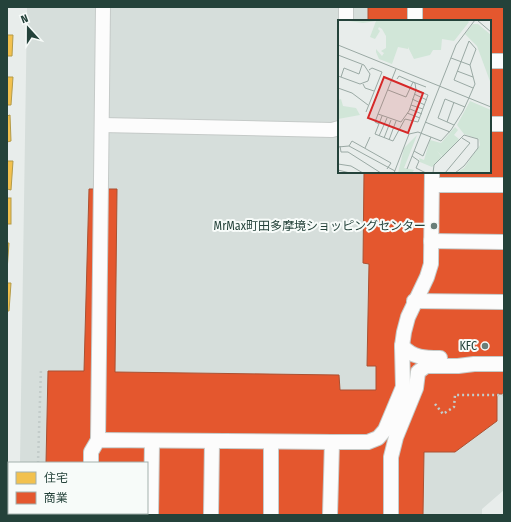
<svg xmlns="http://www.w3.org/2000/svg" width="511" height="522" font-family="'Fira Sans Condensed','Noto Sans JP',sans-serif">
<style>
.built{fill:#d6dedb;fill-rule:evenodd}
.homes{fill:#f2c14e;stroke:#b49b48}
.shops{fill:#e4572e;stroke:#aa5132}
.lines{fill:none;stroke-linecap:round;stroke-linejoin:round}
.service-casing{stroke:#c5cac8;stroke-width:16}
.path{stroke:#c3ccca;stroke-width:2.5;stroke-dasharray:2 3;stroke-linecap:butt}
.service{stroke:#fcfcfc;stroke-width:14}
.poi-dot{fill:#697e78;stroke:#f7fbf9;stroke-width:1.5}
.labels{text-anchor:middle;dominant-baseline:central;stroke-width:4;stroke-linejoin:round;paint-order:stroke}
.poi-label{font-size:12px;fill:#24423a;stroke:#f7fbf9;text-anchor:end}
.inset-road{fill:none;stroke:#9aa9a4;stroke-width:1}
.view{fill:#d62828;fill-opacity:0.15;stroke:#d62828;stroke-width:2}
.inset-edge{fill:none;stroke:#24423a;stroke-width:2}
</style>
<rect width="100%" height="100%" fill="#e8edeb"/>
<!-- built -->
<path class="built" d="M27,7H504V490L482,509V515H19V513H147V463H20ZM339,21H490V172H339Z"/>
<!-- homes -->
<g class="homes">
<path d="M7,35H13L12,56H7Z"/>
<path d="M7,77H13L11,105H7Z"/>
<path d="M10,115L11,141L7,142V116Z"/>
<path d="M7,161H13L11,190L7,189Z"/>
<rect x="7" y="198" width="4" height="26"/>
<path d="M7,243H9L7,271Z"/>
<path d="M7,283H11L9,311H7Z"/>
<path d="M7,491H9V513H15V515H7Z"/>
</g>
<!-- shops -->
<path class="shops" d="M368,7H504V394H497V421L455,452H424L423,515H45V513H147V463H46L48,371H84L89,189H117L115,372L339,375L340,390H376V366H367L369,264L363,263L364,172H490V21H368Z"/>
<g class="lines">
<!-- service casing -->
<g class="service-casing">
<g id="service">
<path d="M346,21V7"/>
<path d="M415,21V7"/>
<path d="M490,61H504"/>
<path d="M490,124H504"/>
<path d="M102,125L332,130L339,128"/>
<path d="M432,185H504"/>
<path d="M431,241L504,242"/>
<path d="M414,301L504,302"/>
<path d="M402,346C413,358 425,358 440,358"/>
<path d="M98,440L103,7"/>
<path d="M91,463V452L98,440L332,442H368L378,438L385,430L403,387L402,346L404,332L408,317L427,277L431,264L432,172"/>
<path d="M91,515V513"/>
<path d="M151,515L152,441"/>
<path d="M211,515L212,441"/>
<path d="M271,515V442"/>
<path d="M330,515L332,442"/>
<path d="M391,515V457L396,437L416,388L418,372L426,366H458L474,364H504"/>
</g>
</g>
<!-- path -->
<g class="path">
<path d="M435,404L443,414L454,407L455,395H504"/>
<path d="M38,463L41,368"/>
<path d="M37,515V513"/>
</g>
<!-- service -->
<use href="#service" class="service"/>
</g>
<!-- markers -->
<g class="poi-dot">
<circle cx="434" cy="226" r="4"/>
<circle cx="485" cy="346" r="4"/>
</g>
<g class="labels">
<!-- poi labels -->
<g class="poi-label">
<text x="426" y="226">MrMax町田多摩境ショッピングセンター</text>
<text x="477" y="346">KFC</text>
</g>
</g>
<!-- overview -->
<g transform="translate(338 20)">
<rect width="153" height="153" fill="#e8edeb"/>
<path d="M4,0H129L131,2L116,21L104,19L103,30H95L92,35L76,39L70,27V29L60,27L54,44L41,39L38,32V29L44,36L46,33L43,31L48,28V16L44,9L41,7L40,9L42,11L37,19L32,17L38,1L25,3ZM135,4H140L153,15V64L139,26L127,14ZM3,79L5,86L18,88L22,95L0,99V80ZM132,81L153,90V153H118L126,148L142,125L141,119L126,114L119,105ZM117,107L120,110L116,115L121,119L105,137L99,131L104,137L94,147L82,142L81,138L86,140L92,120L103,123ZM79,115L66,148L76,150L74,153H60L66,128Z" fill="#d1e6d8"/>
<path class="inset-road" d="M139,0L153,12M0,25L153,87M0,35L26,45L32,54L30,61L22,64L0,56M113,38L132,45M119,51L135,57M3,57L6,48L21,54L24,45M59,59L61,56L77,63L78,70M25,64L27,68L36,71M0,68L14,73L30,85M50,70L68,77L75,62L88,67M76,74L89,80M74,79L87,85M73,85L85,89M72,89L84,94M28,92L44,52L34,48L31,50M69,93L82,98M40,94L58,49M87,102L112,112M109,102L116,82M41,104L37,102L40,94L63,102L71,91L78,70L90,75L80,102L67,99L55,121L37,114L44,96M116,105L100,98L107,79L127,87M41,116L49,98M46,118L53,100M51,120L58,101M2,126L3,132H10L43,153M11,126L14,121L53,143L49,149M0,127L11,126L57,151M27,128L32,117M76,131L85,136L93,117M74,136L81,141L78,148L88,153M0,144L13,146L25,153M69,149L118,25L137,0M0,150L12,153M56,153L71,114L80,112L103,121L113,110L125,91L130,80L137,64L132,45L138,29L131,21L116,60L135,68M95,153L96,145L126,115L140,119V128L126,146L117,153M107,153L132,123L124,118"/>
<path class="view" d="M46,57L85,73L70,113L30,98Z"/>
<rect width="153" height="153" class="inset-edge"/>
</g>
<!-- border -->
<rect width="511" height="522" fill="none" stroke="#24423a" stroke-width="16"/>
<!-- legend -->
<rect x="8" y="462" width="140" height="52" fill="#f7fbf9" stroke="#a3b1ad"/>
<rect x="16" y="472" width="20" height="12" fill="#f2c14e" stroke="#a3b1ad"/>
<text x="44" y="482" font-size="12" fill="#24423a">住宅</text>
<rect x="16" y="492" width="20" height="12" fill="#e4572e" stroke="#a3b1ad"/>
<text x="44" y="502" font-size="12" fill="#24423a">商業</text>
<!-- north arrow -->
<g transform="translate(28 28) rotate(339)" stroke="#f7fbf9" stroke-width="3" paint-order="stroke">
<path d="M0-3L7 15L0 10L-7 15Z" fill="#24423a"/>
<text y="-6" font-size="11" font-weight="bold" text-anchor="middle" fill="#24423a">N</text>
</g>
</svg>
